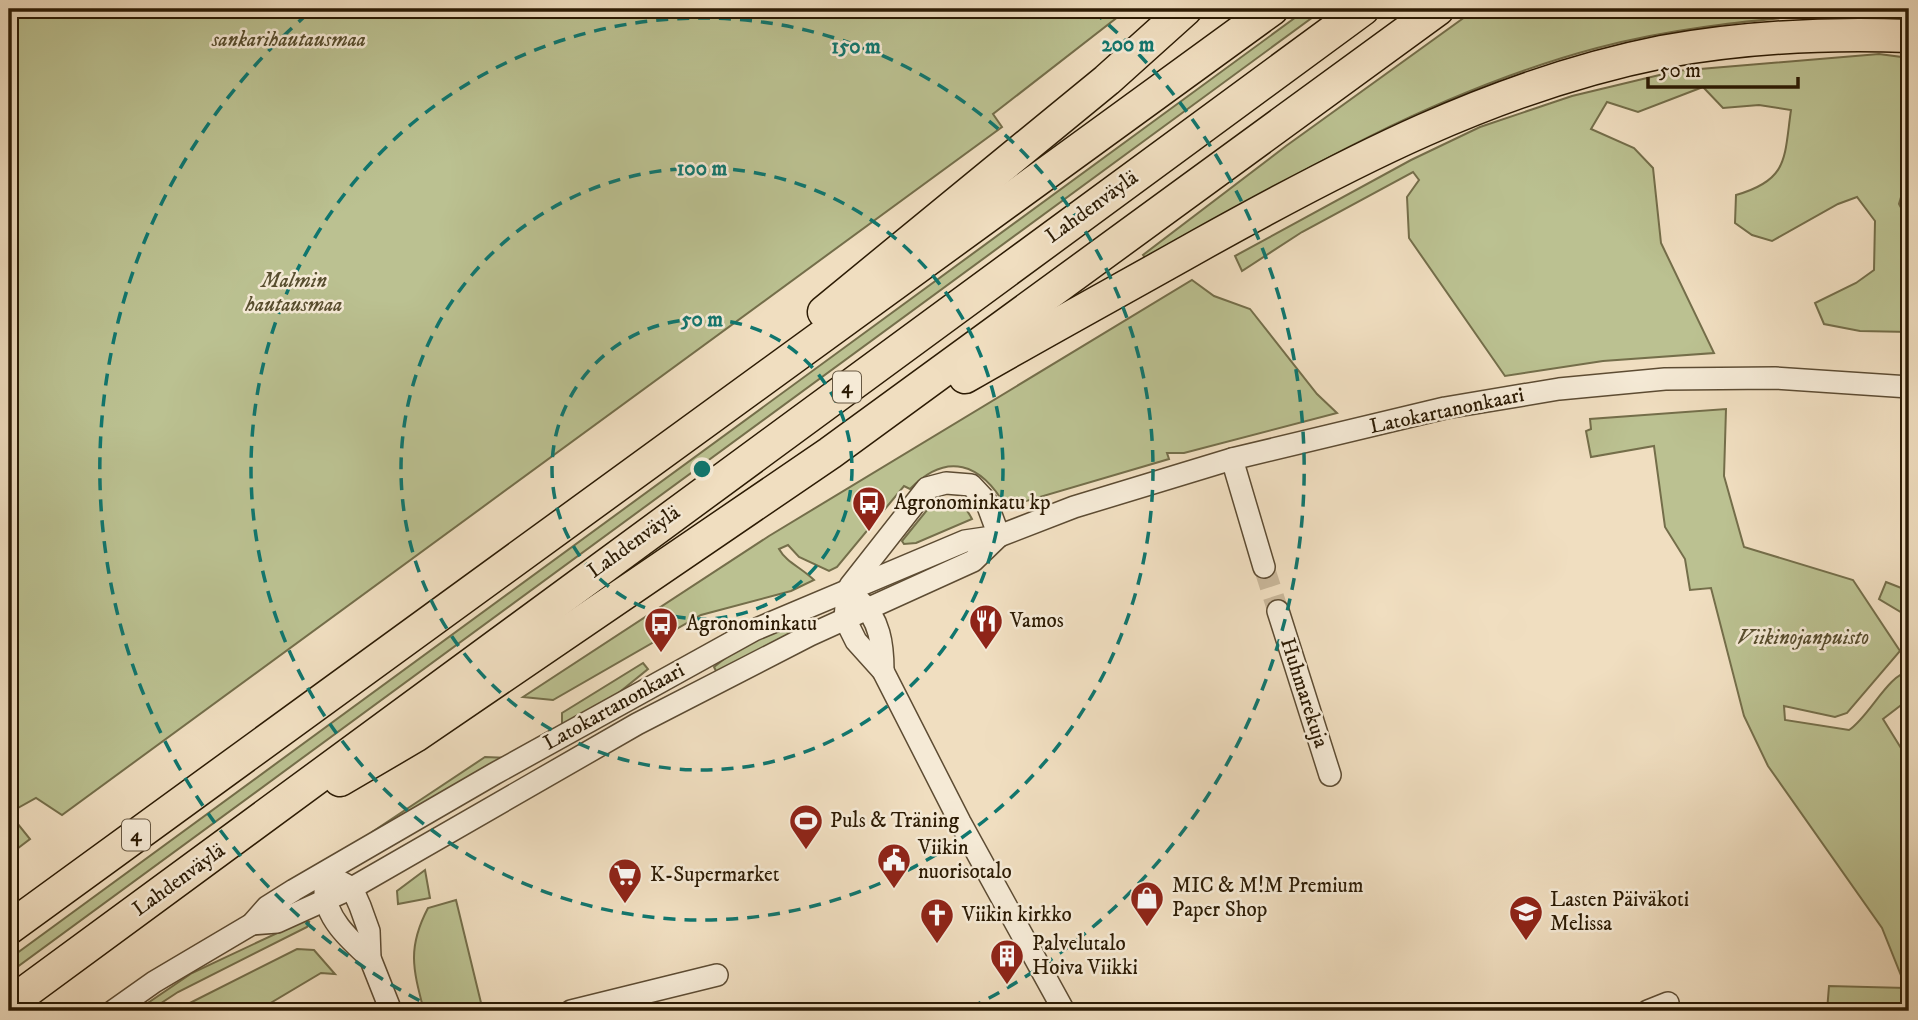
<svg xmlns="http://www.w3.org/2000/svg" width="1918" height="1020" font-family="'IM FELL DW Pica',serif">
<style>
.green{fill:#bbc191;stroke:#746e4a;stroke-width:2}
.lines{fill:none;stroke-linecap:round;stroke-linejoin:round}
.minor-tunnel{stroke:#c9b79a;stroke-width:21;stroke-dasharray:21 10;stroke-linecap:butt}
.minor-casing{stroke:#5d4c33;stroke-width:24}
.highway-casing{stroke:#2c1b04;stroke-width:35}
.minor{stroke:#f5ead6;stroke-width:21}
.highway{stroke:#f0dec0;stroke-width:32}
.ring{fill:none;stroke:#0f766e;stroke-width:3.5;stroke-dasharray:12 9}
.labels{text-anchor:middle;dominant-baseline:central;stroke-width:5;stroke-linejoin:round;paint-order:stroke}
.shield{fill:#f5ead6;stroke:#685943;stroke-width:2}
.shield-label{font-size:19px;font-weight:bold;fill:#2c1b04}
.park-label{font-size:21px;font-style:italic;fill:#574d2e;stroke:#f5ead6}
.street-label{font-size:21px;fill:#2c1b04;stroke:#f5ead6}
.poi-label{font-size:21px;fill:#2c1b04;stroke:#f5ead6;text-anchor:start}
.centre{fill:#0f766e;stroke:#f5ead6;stroke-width:3.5}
.ring-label{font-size:21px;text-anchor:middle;font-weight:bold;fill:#0f766e;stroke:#f5ead6;stroke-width:5;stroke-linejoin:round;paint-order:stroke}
</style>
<rect width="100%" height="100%" fill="#f0dec0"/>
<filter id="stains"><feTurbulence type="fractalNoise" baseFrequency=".00286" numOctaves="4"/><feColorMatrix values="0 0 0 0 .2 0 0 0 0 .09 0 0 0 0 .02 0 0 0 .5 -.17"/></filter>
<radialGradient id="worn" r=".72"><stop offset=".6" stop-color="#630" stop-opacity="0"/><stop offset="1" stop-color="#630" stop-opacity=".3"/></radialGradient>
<!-- green -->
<g class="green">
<path d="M9,9H1128L993,114L1002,127L62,815L36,798L9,813L30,839L9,855Z"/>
<path d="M1307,9H1324L9,973V959Z"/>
<path d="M1476,9H1870C1779,19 1686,24 1597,48C1435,91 1291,176 1147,260L1143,255L1286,146Z"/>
<path d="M1879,54L1909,58V170L1899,204L1909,223V332L1860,331L1824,324L1815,303L1856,283L1874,270L1875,221L1857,197L1838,204L1772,241L1752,235L1735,223L1736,195C1789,180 1784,158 1791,110L1759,105L1723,108L1703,87L1638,112L1607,102L1591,129L1634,148L1653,168L1661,243L1714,353L1603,361L1505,376L1409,238L1407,197L1419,180L1413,172L1302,232L1242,271L1235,256L1411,160L1480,127L1572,96L1676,71Z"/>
<path d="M1192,280L1214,296L1250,309L1317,394L1337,413L1184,453H1167L1169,459L1006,507C981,463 947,451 910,489L904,486L837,567L829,571L799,557L788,545L779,549C786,562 802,568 814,580L791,591L701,615L553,700L523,697L769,536Z"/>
<path d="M1726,409L1724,476L1744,547L1853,580L1900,651L1847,713L1835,717L1784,706L1785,720L1849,730C1869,717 1889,673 1909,672V699L1883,719L1909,761V1011H1827L1829,986L1906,988L1882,928L1768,766L1744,716L1711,588L1690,590L1685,559L1665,527L1654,446L1591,457L1586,431L1591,429L1590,419Z"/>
<path d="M942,501C958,501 965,505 972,519L916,543L904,544L902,541L927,510Z"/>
<path d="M1886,582L1909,591V617L1879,599Z"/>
<path d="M802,616L808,630L717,673L714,667L742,645Z"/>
<path d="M643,663L648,669L616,695L562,728V713Z"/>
<path d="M485,757L509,758L371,837L372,832Z"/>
<path d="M425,870L430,898L398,904L397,891Z"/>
<path d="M456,900L483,1011H424C413,969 407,948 428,908Z"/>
<path d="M303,921L309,922L307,927L178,992L149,1011H136L192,973Z"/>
<path d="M297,949L314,950L335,974L321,973L257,1011H174Z"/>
</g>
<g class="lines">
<!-- minor-tunnel -->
<path class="minor-tunnel" d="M1264,567L1278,611"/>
<!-- minor casing -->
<g class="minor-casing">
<g id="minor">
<path d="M1232,459L1264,567"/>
<path d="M850,586L927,488L946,483L971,485L986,501L999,536"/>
<path d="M859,600C880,619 883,645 883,671"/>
<path d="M846,606L845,619L856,641L883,671L960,822L1064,1011"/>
<path d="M1278,611L1330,775"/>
<path d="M339,881L352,888L360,906L369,931L370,958L391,1011"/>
<path d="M325,889C324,917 350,940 370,958"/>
<path d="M252,924L277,922L352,888L637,724L810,635L973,561L999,536"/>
<path d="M113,1011L154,982L252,924L267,907L294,890L494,774L754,630L965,541L999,536L1074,507L1232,459L1445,408L1559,389L1665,379L1775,378L1909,387"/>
<path d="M571,1011L717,975"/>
<path d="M1648,1011L1668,1003"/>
</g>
</g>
<!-- highway casing -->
<g class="highway-casing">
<g id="highway">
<path d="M824,312L1107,80L1186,9"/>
<path d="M965,377C1043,332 1122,289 1200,245C1347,163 1496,85 1662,52C1743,37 1827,33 1909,36"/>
<path d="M340,780L415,736L830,453L1438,9"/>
<path d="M9,928L1272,9"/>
<path d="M9,1004L1363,9"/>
</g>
</g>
<!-- minor -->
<use href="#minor" class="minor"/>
<!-- highway -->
<use href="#highway" class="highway"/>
</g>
<!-- distance rings -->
<g class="ring">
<circle cx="702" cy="469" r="150"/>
<circle cx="702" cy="469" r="301"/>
<circle cx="702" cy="469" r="451"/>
<path d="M438 1010A602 602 0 0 1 311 11M1093 11A602 602 0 0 1 966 1010"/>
</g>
<!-- icons -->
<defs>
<g id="bus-pin" transform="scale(1.75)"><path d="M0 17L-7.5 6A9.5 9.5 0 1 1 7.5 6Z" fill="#8f2418" stroke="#f5ead6"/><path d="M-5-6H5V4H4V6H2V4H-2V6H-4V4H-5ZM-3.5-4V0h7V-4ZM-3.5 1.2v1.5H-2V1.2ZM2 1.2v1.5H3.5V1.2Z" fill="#fff"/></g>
<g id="restaurant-pin" transform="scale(1.75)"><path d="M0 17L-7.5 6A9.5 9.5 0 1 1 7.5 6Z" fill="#8f2418" stroke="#f5ead6"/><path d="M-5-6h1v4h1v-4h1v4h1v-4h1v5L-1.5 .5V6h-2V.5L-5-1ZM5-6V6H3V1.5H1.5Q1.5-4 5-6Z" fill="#fff"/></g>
<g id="stadium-pin" transform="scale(1.75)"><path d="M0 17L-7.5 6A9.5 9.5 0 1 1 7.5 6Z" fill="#8f2418" stroke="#f5ead6"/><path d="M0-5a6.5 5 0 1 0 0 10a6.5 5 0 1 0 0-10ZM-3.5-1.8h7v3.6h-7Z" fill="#fff"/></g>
<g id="civic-pin" transform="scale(1.75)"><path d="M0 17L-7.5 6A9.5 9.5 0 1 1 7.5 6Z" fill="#8f2418" stroke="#f5ead6"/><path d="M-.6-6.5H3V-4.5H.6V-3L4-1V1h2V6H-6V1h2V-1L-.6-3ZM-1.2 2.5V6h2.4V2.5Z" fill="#fff"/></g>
<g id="supermarket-pin" transform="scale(1.75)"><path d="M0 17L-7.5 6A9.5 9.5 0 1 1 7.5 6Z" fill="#8f2418" stroke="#f5ead6"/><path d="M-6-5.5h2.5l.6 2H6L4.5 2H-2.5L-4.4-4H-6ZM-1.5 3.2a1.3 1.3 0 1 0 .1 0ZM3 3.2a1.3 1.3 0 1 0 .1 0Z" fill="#fff"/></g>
<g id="shop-pin" transform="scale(1.75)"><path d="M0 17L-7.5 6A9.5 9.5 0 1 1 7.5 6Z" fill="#8f2418" stroke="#f5ead6"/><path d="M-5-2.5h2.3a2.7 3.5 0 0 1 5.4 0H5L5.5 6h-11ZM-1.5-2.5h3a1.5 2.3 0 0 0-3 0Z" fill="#fff"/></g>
<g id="school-pin" transform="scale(1.75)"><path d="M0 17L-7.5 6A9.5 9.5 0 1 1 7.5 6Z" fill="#8f2418" stroke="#f5ead6"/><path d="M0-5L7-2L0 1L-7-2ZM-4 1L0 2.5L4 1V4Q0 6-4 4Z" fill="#fff"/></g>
<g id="church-pin" transform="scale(1.75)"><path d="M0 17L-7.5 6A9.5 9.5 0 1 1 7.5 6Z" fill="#8f2418" stroke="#f5ead6"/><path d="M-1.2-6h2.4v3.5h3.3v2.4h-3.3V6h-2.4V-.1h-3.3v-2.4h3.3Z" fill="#fff"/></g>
<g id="building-pin" transform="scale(1.75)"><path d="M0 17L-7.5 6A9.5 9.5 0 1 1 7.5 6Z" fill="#8f2418" stroke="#f5ead6"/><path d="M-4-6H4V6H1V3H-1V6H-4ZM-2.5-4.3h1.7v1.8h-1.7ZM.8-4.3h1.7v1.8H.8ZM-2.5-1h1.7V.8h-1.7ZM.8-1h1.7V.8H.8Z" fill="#fff"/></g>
</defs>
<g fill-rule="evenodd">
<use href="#bus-pin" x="869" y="503"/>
<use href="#restaurant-pin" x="986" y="621"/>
<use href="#bus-pin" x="661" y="624"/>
<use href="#stadium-pin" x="806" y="821"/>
<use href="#civic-pin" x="894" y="860"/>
<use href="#supermarket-pin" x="625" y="875"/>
<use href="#shop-pin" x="1147" y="898"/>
<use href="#school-pin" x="1526" y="912"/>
<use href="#church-pin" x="937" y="915"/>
<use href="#building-pin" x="1007" y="956"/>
</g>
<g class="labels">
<!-- shield labels -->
<g class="shield">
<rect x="833" y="371.5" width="28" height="31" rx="5"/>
<rect x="122" y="819.5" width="28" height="31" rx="5"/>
</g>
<g class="shield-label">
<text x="847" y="387">4</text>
<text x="136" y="835">4</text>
</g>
<!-- park labels -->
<g class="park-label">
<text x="289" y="40">sankarihautausmaa</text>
<text x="294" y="281">Malmin<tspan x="294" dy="24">hautausmaa</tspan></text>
<text x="1803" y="638">Viikinojanpuisto</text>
</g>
<!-- street labels -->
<g class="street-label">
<text transform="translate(1092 207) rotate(-36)">Lahdenväylä</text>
<text transform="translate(1447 411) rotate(-12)">Latokartanonkaari</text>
<text transform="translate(634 542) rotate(-36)">Lahdenväylä</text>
<text transform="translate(1304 693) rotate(72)">Huhmarekuja</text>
<text transform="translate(614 707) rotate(-29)">Latokartanonkaari</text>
<text transform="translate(179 880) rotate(-36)">Lahdenväylä</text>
</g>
<!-- poi labels -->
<g class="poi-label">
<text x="894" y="503">Agronominkatu kp</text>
<text x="1010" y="621">Vamos</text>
<text x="686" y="624">Agronominkatu</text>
<text x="830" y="821">Puls &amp; Träning</text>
<text x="918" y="848">Viikin<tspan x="918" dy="24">nuorisotalo</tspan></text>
<text x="650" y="875">K-Supermarket</text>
<text x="1172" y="886">MIC &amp; M!M Premium<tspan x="1172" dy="24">Paper Shop</tspan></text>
<text x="1550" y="900">Lasten Päiväkoti<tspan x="1550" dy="24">Melissa</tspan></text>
<text x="962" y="915">Viikin kirkko</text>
<text x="1032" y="944">Palvelutalo<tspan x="1032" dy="24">Hoiva Viikki</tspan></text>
</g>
</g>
<circle cx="702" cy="469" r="10" class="centre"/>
<g class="ring-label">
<text x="1128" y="51">200 m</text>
<text x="856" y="53">150 m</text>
<text x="702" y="175">100 m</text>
<text x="702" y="326">50 m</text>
</g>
<!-- margin -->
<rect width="1918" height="1020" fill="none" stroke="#f0dec0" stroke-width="35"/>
<rect x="10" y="10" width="1897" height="999" fill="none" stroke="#2c1b04" stroke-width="3.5"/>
<rect x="18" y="18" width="1883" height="985" fill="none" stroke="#2c1b04" stroke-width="2"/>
<!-- scale -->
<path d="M1648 77v10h150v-10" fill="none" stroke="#2c1b04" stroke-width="3.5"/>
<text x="1659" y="77" font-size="21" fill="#2c1b04" stroke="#f5ead6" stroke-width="5" paint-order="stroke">50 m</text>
<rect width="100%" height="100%" filter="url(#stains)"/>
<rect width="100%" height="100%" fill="url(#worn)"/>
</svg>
